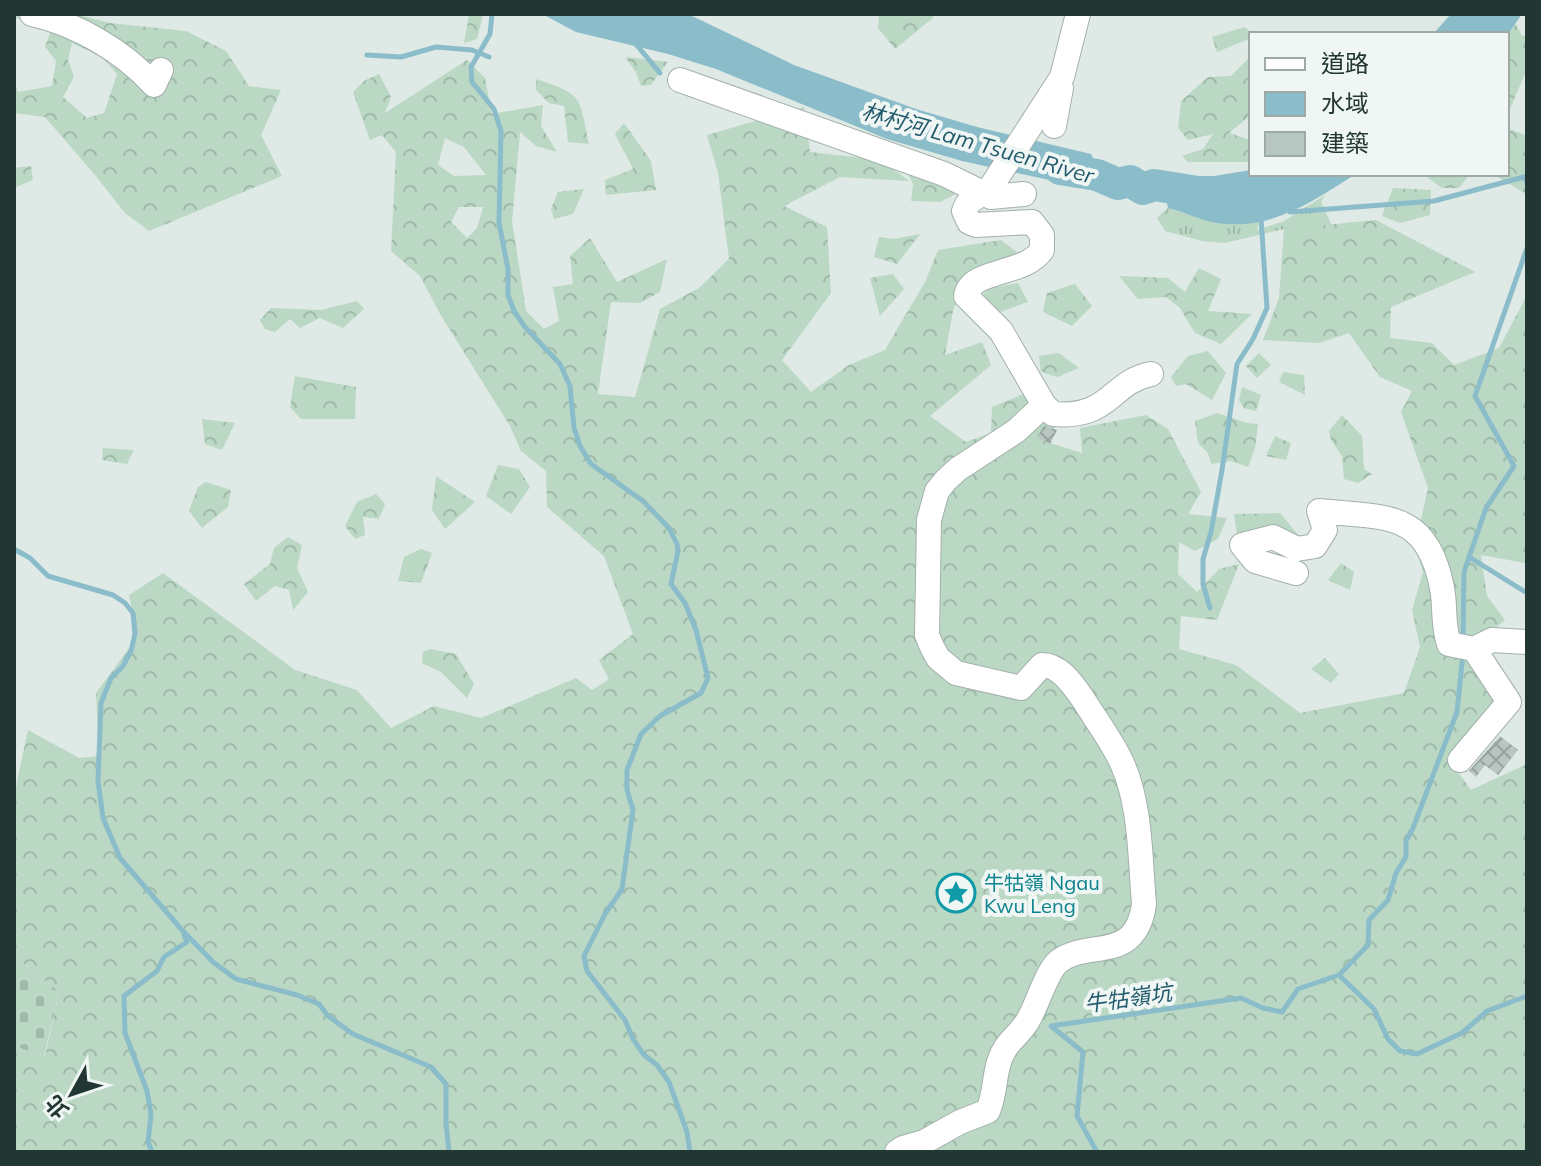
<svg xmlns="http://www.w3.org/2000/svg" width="1541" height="1166" font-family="Mulish,'Noto Sans TC',sans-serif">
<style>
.grass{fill:url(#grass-tufts)}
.forest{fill:url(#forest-crowns);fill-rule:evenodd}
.cemetery{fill:url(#cemetery-stones)}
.water{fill:#8bbcca}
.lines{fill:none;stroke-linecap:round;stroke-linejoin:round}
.stream{stroke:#8bbcca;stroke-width:5}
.river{stroke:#8bbcca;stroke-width:32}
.building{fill:url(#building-cross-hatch)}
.minor-casing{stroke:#a3b0ac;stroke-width:26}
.minor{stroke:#fff;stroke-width:24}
.labels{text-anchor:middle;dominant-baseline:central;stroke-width:8;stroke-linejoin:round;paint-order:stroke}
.culture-label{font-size:20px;fill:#0d838f;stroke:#eff6f3;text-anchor:start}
.water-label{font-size:22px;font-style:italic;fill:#225b6d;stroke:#eff6f3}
</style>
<defs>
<pattern id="grass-tufts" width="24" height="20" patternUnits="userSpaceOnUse" patternTransform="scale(2)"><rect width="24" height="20" fill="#bad8c4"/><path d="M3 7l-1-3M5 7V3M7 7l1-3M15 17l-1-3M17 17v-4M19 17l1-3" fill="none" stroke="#a0baa9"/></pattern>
<pattern id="forest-crowns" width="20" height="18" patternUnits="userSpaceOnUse" patternTransform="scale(2)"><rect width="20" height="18" fill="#bad8c4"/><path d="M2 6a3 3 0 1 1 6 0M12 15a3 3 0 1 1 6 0" fill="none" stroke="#a0baa9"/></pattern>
<pattern id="cemetery-stones" width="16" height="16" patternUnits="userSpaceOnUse" patternTransform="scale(2)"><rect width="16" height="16" fill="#bad8c4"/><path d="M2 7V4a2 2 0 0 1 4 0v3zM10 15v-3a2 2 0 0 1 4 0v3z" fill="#a0baa9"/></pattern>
<pattern id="building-cross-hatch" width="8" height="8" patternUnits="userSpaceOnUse" patternTransform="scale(2)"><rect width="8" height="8" fill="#b8c6c1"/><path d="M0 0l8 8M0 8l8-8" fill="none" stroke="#95a29d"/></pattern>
</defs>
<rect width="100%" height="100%" fill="#dfe9e5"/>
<!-- grass -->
<path class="grass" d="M1325,195L1321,202L1332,226L1284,229L1225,243L1202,241L1165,231L1157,218L1168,208L1214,223L1259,222L1257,230L1284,221Z"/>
<!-- forest -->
<g class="forest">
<path d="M14,14H75L110,23L186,31L226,51L249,86L281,90L261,135L282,176L149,231L125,213L95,175L45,117L14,113V83L18,92L52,86L56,61L45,47L50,33L27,19L14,18ZM72,43L103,58L117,74L104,113L87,118L63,97L74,77L68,60Z"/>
<path d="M469,14H483L477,39L464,43Z"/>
<path d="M879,14H930L934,17L895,49L878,28Z"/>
<path d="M1516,24L1522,36L1527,35V69L1507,116V36Z"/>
<path d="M1245,27L1252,34L1251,38L1217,52L1212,37Z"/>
<path d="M1251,56V115L1229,133L1251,140V162H1188L1182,156L1203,149L1213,134L1188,140L1178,128L1181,101L1208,77L1231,76Z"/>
<path d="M625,57L668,62L651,85L641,86L636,72Z"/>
<path d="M467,60L485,78L492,114L543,105L541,126L557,152L536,146L520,132L512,221L526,311L544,329L559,321L553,287L573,284L570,256L590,238L617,282L667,259L660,292L640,303L611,302L598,394L635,397L660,309L699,288L729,259L718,173L707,135L804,107L810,152L881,160L909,181L840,177L784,206L827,227L831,293L782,360L811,392L849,365L885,350L925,282L938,250L1001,240L1022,256L968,276L953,311L945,355L982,342L991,365L930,416L966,442L991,433L992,407L1028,392L1055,425L1050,443L1082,453L1080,428L1146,415L1168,429L1201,492L1188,514L1227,518L1218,539L1195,551L1179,542L1178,574L1197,592L1219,569L1239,564L1217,620L1181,616L1179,649L1236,665L1300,713L1404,693L1420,647L1412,610L1423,572L1415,547L1428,488L1401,412L1412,391L1380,377L1349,333L1319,343L1263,340L1279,298L1284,229L1376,220L1475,272L1391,307L1390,338L1432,343L1454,365L1499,348L1527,295V567L1525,563L1481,555L1487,596L1505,620L1484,637L1496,699L1461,747L1458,772L1471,790L1527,764V1152H14V1046L45,1056L59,992L14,956V796L28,730L79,758L99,756L96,693L138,636L129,595L163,573L295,670L357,690L391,728L434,706L481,718L576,678L592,690L609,679L599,660L633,634L604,556L547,507L546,471L521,451L510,426L440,314L420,276L391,251L396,152L382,135L370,140L353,92L364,81L379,74L391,97L385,113ZM445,138L464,147L486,175L454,176L438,165ZM459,207H483L477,228L467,238L451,222Z"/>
<path d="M536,79C584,95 579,96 589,144L568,142L564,106L549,103L536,90Z"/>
<path d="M624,123L651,161L656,190L606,195L605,180L633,169L615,134Z"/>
<path d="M1507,128L1527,136L1526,194L1493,174H1507Z"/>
<path d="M31,166L33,180L14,188V168Z"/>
<path d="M906,170L980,182L940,202L911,201L913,184Z"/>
<path d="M1423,174H1470L1459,188H1442Z"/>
<path d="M1393,188L1431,190L1430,215L1400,223L1382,216Z"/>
<path d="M584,189L573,214L554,219L551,209L558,192Z"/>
<path d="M920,234L897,264L874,257L879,237L894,239Z"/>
<path d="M1199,268L1221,279L1208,311L1252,314L1221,344L1195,333L1180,308L1166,297L1138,299L1119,276L1168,278L1185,292Z"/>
<path d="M893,274L904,289L880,316L870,278Z"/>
<path d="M1018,283L1028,302L992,315L967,309L990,288Z"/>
<path d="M1075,284L1092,306L1072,326L1043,312L1047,293Z"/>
<path d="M357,301L364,309L343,328L320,318L300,328L290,319L275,332L265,329L260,320L271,308L321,310Z"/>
<path d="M1208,351L1226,373L1212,400L1186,384L1176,386L1171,377L1188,356Z"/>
<path d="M1059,353L1079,368L1057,377L1041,372L1039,356Z"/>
<path d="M1259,353L1271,365L1257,378L1246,366Z"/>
<path d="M1283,372L1304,375L1305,395L1279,382Z"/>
<path d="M295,376L356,387L355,419H301L290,407Z"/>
<path d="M1242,387L1261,395L1256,411L1244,408L1239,400Z"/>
<path d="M1217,413L1247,423L1258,424L1255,448L1248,467L1231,461L1211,464L1208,453L1198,443L1195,421Z"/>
<path d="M1342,415L1362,436L1364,469L1372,474L1358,483L1344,479L1342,456L1331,440L1329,431Z"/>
<path d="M202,419L235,423L222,450L205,444Z"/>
<path d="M1275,436L1291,443L1286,460L1266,456Z"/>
<path d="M103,448L134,450L127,464L102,460Z"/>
<path d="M498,465L519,469L530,487L511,514L486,496Z"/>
<path d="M436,476L475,502L445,529L432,510Z"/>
<path d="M206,482L231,490L228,507L202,528L189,511L198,487Z"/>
<path d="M376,494L385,504L379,519L363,517L365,535L355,539L345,526L357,502Z"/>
<path d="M1280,513L1299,536L1268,550L1237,534L1234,514Z"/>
<path d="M288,537L302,545L297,568L308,592L293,610L289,590L275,586L256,601L244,584L270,564L274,548Z"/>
<path d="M421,549L432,553L421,583L398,581L404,557Z"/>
<path d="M1341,563L1354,572L1350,590L1328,580Z"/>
<path d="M430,649L456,654L474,684L467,698L441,672L422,663L423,652Z"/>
<path d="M1325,658L1339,674L1331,683L1311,669Z"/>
</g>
<!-- cemetery -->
<path class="cemetery" d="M14,956L59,992L44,1056L14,1046Z"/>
<!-- water -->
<g class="water">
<path d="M542,14H688L794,65L916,109L977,127L1091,154L1101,176L1091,189L962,161L887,139L716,69L668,54L576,32Z"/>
<path d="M1451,14H1522L1507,36L1433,34Z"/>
<path d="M1251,170V174H1356C1311,202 1272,231 1216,223C1200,220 1184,212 1168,208L1163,186L1180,176H1214Z"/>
</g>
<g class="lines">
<!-- stream -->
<g class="stream">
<path d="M492,14L490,34L471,67L472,82L494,109L501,131L499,223L508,269V295L514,311L525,327L560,364L570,386L574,428L580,446L591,464L643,501L669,528L677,544L678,551L671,584L685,603L696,630L708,678L701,693L660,716L641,734L627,770V790L633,810L622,889L605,914L584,956L587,971L625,1020L633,1039L644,1055L657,1065L669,1082L687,1132L690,1152"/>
<path d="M635,43L660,73"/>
<path d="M367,55L401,57L436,47L472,50L489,57"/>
<path d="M1290,212L1434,201L1524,177L1527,182"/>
<path d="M14,549L30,558L48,576L113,595L125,603L133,613L135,634L131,651L123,666L111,678L101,703L98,781L103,818L120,858L182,930L213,962L236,979L297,995L319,1004L328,1016L353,1034L431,1067L446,1084V1123L449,1152"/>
<path d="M1469,557L1527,593"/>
<path d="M1210,608L1203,584V559L1211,532L1222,470L1237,364L1253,339L1267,308L1261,218"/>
<path d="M1463,639L1464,572L1486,508L1514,466L1475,396L1527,248"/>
<path d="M1339,975L1374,1009L1388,1039L1400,1051L1417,1054L1462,1033L1487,1011L1527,996"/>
<path d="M152,1152L148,1142L151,1114L147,1091L125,1033L124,996L157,971L164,957L187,942L184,935"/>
<path d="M1097,1152L1077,1116L1083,1052L1051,1026L1241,998L1263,1008L1282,1012L1298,989L1339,975L1368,945L1369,920L1388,900L1396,873L1406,857V841L1413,828L1457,712L1463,653"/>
</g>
<!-- river -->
<path class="river" d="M1060,169L1097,175L1118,184L1130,181L1143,189L1154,185L1204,193"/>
</g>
<!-- building -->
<g class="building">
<path d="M1044,426L1057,430L1050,444L1037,437Z"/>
<path d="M1500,736L1518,750L1498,775L1485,765L1476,777L1469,771Z"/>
</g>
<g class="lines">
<!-- minor casing -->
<g class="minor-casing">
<g id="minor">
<path d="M32,14C77,24 123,51 154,85L161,70"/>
<path d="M1078,14L1062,77L991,187L967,204L964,211L969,222L976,225L1032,222L1042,235V250C1025,276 971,268 966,296L1001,331L1044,405L1053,414C1111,419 1110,382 1151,374"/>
<path d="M680,80L944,174L991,197L1024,194"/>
<path d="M1054,126L1061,88"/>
<path d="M1296,573L1255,561L1242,545L1273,537L1297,549L1315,546L1325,530L1319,511C1384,518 1427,509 1442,588C1446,609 1442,622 1449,644L1474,649L1492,640L1527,642"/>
<path d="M1460,760L1509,702L1474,649"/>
<path d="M897,1152L903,1148L924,1142L960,1122L988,1111C995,1095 994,1078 999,1062C1005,1042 1017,1038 1027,1022C1037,1007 1046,971 1059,961C1089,939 1136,964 1144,904C1140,858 1141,805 1122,763C1112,741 1096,720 1083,699C1073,685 1060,665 1042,665L1021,688L956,673L938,658L932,647L927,635L929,520L937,491L946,480L958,469L1016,431L1044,405"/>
</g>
</g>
<!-- minor -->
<use href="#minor" class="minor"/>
</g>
<!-- icons -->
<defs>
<g id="sight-ring" transform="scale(2)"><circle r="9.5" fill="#eff6f3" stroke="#0f9aa8" stroke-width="1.5"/><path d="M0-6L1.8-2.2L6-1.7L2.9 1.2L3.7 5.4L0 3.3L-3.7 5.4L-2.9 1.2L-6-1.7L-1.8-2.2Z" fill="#0f9aa8"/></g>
</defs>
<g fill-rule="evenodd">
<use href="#sight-ring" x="956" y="893"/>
</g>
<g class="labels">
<!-- culture labels -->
<g class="culture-label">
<text x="984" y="882">牛牯嶺 Ngau<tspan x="984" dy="23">Kwu Leng</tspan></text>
</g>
<!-- water labels -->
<g class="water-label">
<text transform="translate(978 143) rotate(16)">林村河 Lam Tsuen River</text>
<text transform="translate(1128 998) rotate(-8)">牛牯嶺坑</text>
</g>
</g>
<!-- border -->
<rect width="1541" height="1166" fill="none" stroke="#223733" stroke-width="32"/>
<!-- legend -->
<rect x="1249" y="32" width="260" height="144" fill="#eff6f3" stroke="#9daaa6" stroke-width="2"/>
<rect x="1265" y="58" width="40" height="12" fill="#ffffff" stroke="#9daaa6" stroke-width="2"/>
<text x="1321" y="72" font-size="24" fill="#223733">道路</text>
<rect x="1265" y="92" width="40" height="24" fill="#8bbcca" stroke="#9daaa6" stroke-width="2"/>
<text x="1321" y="112" font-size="24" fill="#223733">水域</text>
<rect x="1265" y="132" width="40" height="24" fill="#b8c6c1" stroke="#9daaa6" stroke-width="2"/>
<text x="1321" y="152" font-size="24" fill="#223733">建築</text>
<!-- north arrow -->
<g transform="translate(72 1094) rotate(230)" stroke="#eff6f3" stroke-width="6" paint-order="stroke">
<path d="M0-6L14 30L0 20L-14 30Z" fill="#223733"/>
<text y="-12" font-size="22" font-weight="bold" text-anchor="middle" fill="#223733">北</text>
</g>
</svg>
